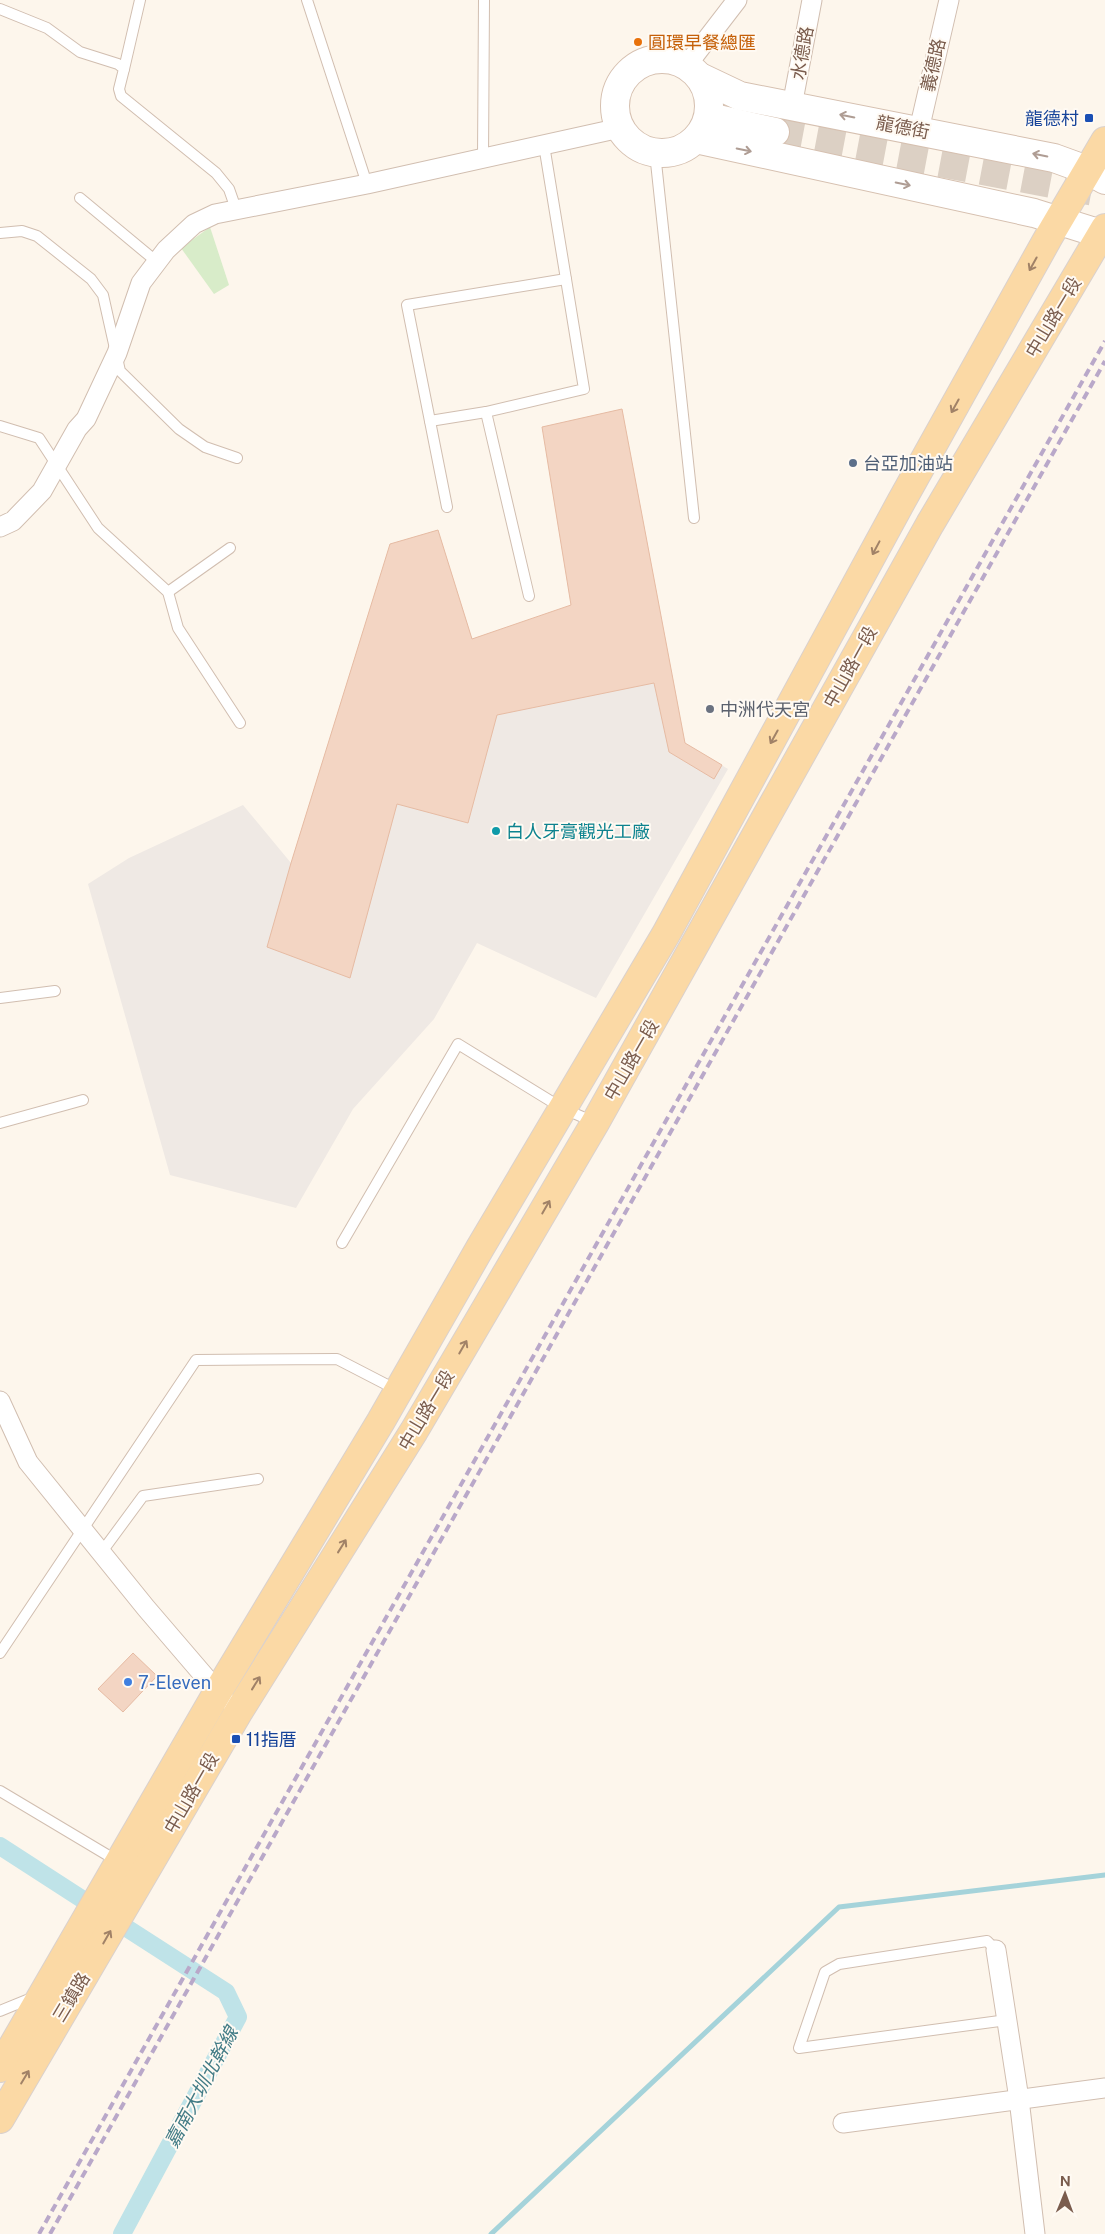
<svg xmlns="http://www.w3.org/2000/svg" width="1105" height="2234" font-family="'Public Sans','Noto Sans TC',sans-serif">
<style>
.industrial{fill:#efe9e4}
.green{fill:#d8ecc9}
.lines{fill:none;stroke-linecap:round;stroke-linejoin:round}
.stream{stroke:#a5d3da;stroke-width:5}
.canal{stroke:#bfe3e8;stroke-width:18}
.building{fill:#f3d5c3;stroke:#e6bba3}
.secondary-tunnel{stroke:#dcd0c4;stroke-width:28;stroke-dasharray:28 14;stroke-linecap:butt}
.service-casing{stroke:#d1beb0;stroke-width:12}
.minor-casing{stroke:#d1beb0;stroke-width:21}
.secondary-casing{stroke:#d6c0b0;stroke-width:30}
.primary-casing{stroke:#dad1cd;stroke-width:30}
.service{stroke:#fff;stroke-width:10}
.minor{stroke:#fff;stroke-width:19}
.secondary{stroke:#fff;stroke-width:28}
.primary{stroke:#fbd9a5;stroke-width:28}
.rail{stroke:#b9a8c9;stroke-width:4;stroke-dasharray:8 5;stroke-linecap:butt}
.oneway{stroke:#af9d94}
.oneway2{stroke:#a18267}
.food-dot{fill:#e8710a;stroke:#fffaf3;stroke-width:2}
.transit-dot{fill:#1a4fb4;stroke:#fffaf3;stroke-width:2}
.service-dot{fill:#5c6f8a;stroke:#fffaf3;stroke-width:2}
.worship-dot{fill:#6b7280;stroke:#fffaf3;stroke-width:2}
.culture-dot{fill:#0f9aa8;stroke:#fffaf3;stroke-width:2}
.shop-dot{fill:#3f7fe0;stroke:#fffaf3;stroke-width:2}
.labels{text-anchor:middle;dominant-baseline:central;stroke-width:4;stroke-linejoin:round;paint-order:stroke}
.food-label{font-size:18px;fill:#c56008;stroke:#fffaf3;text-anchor:start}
.street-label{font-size:18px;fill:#7a5c4d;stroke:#fffaf3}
.transit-label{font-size:18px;fill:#164399;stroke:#fffaf3;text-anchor:end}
.service-label{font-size:18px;fill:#4e5e75;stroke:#fffaf3;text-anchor:start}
.worship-label{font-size:18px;fill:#5b616d;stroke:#fffaf3;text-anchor:start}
.culture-label{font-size:18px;fill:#0d838f;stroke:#fffaf3;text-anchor:start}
.shop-label{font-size:18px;fill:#366cbe;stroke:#fffaf3;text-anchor:start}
.water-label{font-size:19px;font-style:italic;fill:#437c86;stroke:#fffaf3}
</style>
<rect width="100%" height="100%" fill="#fdf6ec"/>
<!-- industrial -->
<path class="industrial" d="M622,409L685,743L728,769L596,998L477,943L434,1019L353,1109L296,1208L170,1175L88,884L129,858L243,805L291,863L390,544L438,530L472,639L571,606L542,427Z"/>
<!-- green -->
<path class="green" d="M210,227L229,285L214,294L181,248Z"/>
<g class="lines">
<!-- stream -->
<path class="stream" d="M491,2234L839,1907L1105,1875"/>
<!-- canal -->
<g class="canal">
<path d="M0,1846L85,1901"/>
<path d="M122,2234L238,2017L226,1992L125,1927"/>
</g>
</g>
<!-- building -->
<g class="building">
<path d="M622,409L685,743L722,765L714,779L669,752L654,683L497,715L468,823L397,804L350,978L267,947L291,863L390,544L438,530L472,639L571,605L542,427Z"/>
<path d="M133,1653L157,1676L123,1712L98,1689Z"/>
</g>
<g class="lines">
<!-- secondary-tunnel -->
<path class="secondary-tunnel" d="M775,132L1105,194"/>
<!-- service casing -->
<g class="service-casing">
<g id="service">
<path d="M307,0L367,184"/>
<path d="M0,9L47,28L80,52L118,64L124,69L119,89L121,96L216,173L229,189L236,209"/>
<path d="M124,69L140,0"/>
<path d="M655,153L694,518"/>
<path d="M483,158L484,0"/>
<path d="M80,198L157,262"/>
<path d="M0,233L22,231L37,236L91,279L103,295L120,371L179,429L205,447L237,458"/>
<path d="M430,421L486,412"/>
<path d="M0,426L39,438L98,528L168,592L178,628L240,723"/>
<path d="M447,507L407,305L566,279"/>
<path d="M168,592L230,548"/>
<path d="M529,596L486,412L584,389L544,145"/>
<path d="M0,998L55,991"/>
<path d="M0,1123L83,1100"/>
<path d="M342,1243L458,1044L562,1108L594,1122"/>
<path d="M101,1553L143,1496L258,1479"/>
<path d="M0,1653L196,1360L337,1359L397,1390"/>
<path d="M0,1791L119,1862"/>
<path d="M996,1950L987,1941L839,1964L825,1972L799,2048L1007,2020"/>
<path d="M0,2011L34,1997"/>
</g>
</g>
<!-- minor casing -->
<g class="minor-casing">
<g id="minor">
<path d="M687,65L737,0"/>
<path d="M792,106L812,0"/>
<path d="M919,130L949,0"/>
<path d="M0,527L13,521L42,491L77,429L86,419L117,353L141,283L166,250L194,224L215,214L367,184L620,128"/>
<path d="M0,1401L28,1462L146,1608L224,1699"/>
<path d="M996,1950L1019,2099L1035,2234"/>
<path d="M843,2123L1105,2088"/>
</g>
</g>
<!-- secondary casing -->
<g class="secondary-casing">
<g id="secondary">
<circle cx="662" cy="106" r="47"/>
<path d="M700,77L740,96L1054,158L1087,170L1105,180"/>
<path d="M709,117L775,132"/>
<path d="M696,139L1034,213L1101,234"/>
</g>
</g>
<!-- primary casing -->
<g class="primary-casing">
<g id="primary">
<path d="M0,2068L217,1693L381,1421L480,1248L666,934L901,502L1048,238L1105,141"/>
<path d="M0,2119L239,1711L414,1431L595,1123L930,524L1105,228"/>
</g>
</g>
<!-- service -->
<use href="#service" class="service"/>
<!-- minor -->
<use href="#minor" class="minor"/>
<!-- secondary -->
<use href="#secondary" class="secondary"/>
<!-- primary -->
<use href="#primary" class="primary"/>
<!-- rail -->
<g class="rail">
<path d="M39,2234L1105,341"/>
<path d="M50,2234L1105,361"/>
</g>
</g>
<!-- one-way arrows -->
<defs><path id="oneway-shaft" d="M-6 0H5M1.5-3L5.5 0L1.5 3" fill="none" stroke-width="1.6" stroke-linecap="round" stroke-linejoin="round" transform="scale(1.25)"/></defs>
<g class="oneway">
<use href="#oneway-shaft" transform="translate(847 116) rotate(-169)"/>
<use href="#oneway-shaft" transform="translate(744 150) rotate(12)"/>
<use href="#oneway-shaft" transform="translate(1040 155) rotate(-168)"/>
<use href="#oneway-shaft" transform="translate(903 184) rotate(12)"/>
</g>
<g class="oneway2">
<use href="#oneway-shaft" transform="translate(1033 264) rotate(119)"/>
<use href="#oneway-shaft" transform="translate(955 406) rotate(119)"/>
<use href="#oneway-shaft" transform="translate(876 548) rotate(118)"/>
<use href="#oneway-shaft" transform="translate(774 737) rotate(119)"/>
<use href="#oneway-shaft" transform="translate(546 1207) rotate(-60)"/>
<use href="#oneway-shaft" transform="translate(463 1347) rotate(-60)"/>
<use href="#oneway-shaft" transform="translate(342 1546) rotate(-58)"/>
<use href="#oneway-shaft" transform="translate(256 1683) rotate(-58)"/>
<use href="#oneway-shaft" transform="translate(107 1937) rotate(-60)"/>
<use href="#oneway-shaft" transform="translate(25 2077) rotate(-59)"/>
</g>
<!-- markers -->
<circle class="food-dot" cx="638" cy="42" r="5"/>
<g class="transit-dot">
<rect x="1084" y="113" width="10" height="10" rx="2.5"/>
<rect x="231" y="1734" width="10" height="10" rx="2.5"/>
</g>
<circle class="service-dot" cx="853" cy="463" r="5"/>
<circle class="worship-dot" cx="710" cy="709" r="5"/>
<circle class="culture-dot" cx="496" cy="831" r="5"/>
<circle class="shop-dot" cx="128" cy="1682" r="5"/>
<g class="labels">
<!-- food labels -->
<g class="food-label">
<text x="648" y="42">圓環早餐總匯</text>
</g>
<!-- street labels -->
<g class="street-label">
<text transform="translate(802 53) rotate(-80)">水德路</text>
<text transform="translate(933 65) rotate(-77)">義德路</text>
<text transform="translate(903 127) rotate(11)">龍德街</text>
<text transform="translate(1053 317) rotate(-59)">中山路一段</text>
<text transform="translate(850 667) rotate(-61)">中山路一段</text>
<text transform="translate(631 1060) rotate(-60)">中山路一段</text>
<text transform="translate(426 1410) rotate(-59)">中山路一段</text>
<text transform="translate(191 1793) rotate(-60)">中山路一段</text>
<text transform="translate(71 1997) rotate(-59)">三鎮路</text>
</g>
<!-- transit labels -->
<g class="transit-label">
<text x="1079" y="118">龍德村</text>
<text x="246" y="1739" text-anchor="start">11指厝</text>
</g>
<!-- service labels -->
<g class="service-label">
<text x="863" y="463">台亞加油站</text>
</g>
<!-- worship labels -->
<g class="worship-label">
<text x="720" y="709">中洲代天宮</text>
</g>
<!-- culture labels -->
<g class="culture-label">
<text x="506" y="831">白人牙膏觀光工廠</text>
</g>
<!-- shop labels -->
<g class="shop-label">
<text x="138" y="1682">7-Eleven</text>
</g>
<!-- water labels -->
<g class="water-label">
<text transform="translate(201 2087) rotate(-62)">嘉南大圳北幹線</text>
</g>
</g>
<!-- north arrow -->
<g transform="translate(1065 2194) rotate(1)" stroke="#fffaf3" stroke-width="4" paint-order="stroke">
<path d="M0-4L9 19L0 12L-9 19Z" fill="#7a5c4d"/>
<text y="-8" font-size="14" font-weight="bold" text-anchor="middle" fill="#7a5c4d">N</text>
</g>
</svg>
